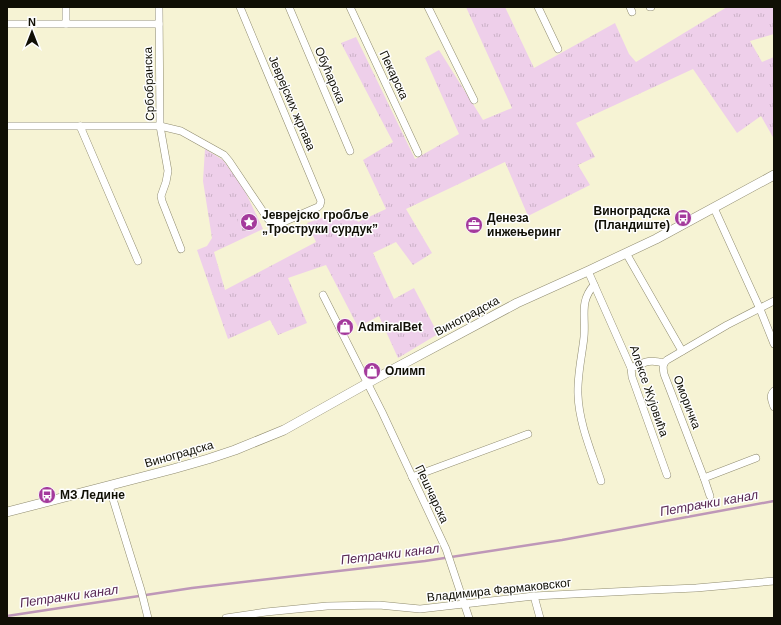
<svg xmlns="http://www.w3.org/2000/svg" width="781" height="625" font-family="Arial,sans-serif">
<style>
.grass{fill:url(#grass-tufts)}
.cemetery{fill:url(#cemetery-stones)}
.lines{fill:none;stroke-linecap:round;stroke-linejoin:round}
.stream{stroke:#be97b8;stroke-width:2.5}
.minor-casing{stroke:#908c70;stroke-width:8}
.tertiary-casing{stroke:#908c70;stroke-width:10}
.minor{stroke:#fff;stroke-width:7}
.tertiary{stroke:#fff;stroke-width:9}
.labels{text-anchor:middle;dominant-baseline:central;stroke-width:3;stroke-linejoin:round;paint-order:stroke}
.street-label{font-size:12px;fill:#100f05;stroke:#fefefe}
.poi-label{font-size:12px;font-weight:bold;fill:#100f05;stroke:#fefefe;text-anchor:start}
.water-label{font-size:13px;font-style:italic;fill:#592955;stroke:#fefefe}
</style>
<defs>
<pattern id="grass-tufts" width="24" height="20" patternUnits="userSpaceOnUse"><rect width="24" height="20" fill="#eecfea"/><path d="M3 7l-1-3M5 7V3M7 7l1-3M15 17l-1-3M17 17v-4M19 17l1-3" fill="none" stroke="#cbb1c7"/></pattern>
<pattern id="cemetery-stones" width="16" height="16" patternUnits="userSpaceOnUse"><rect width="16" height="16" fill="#eecfea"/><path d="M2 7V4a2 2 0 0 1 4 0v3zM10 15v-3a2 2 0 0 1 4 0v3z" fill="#cbb1c7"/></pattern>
</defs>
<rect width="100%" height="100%" fill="#f6f3d4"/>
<!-- grass -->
<path class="grass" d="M466,7H505L534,68L615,23L629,54L636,62L727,7H774V34L750,41L762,62L774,57V139L761,116L737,133L693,69L576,123L595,157L578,165L590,185L528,216L505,162L406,209L432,253L413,265L396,242L373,253L394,299L414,288L438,334L398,358L379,316L358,327L326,265L288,278L307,323L278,335L270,320L228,339L197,250L207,246L212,238L203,181L205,149L223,160L244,189L263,229L214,252L225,290L316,242L307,223L350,208L358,222L386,209L363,160L393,142L341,43L356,37L415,159L459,134L425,58L439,50L483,120L512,108Z"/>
<!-- cemetery -->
<path class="cemetery" d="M254,211L261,225L242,233L237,219Z"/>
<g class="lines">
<!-- stream -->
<path class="stream" d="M7,616L192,588L425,561L562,540L774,501"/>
<!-- minor casing -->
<g class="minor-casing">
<g id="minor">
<path d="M159,7L160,126L168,171L166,182L161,196L162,201L181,249"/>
<path d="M289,7L350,151"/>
<path d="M350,7L418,153"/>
<path d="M428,7L474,100"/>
<path d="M538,7L558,49"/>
<path d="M630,7L632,12"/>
<path d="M650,7H651"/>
<path d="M7,24H159"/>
<path d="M66,24V7"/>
<path d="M7,126H160L181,131L224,155L229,161L268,219L272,223H281L318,207L320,205L321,201L240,7"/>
<path d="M80,126L138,261"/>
<path d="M714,208L760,309L774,344"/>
<path d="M626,253L682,351"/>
<path d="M588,271L631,368L632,377L667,475"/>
<path d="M594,285C579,302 586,316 584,337C582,356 577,376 578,395C579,424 592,453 601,481"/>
<path d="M323,295L382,412L446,549L469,618"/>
<path d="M631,368C645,362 649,359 664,363"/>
<path d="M774,391C769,396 772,401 774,407"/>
<path d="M756,458L704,478L664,374C663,368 662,364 667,360L727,325L774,301"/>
<path d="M412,477L528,434"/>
<path d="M704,478L710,496"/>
<path d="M109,486L141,590L148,618"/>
<path d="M534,596L540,618"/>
<path d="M226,618L266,612L327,606L379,605L420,609L534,596L651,590L696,588L774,581"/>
</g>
</g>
<!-- tertiary casing -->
<g class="tertiary-casing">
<path id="tertiary" d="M7,512L173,469L208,459L235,450L284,430L375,379L517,303L588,271L656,239L774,175"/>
</g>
<!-- minor -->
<use href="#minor" class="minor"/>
<!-- tertiary -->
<use href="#tertiary" class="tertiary"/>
</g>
<!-- icons -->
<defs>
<g id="bus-disc" transform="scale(0.9)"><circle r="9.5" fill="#a43a9c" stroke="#fefefe"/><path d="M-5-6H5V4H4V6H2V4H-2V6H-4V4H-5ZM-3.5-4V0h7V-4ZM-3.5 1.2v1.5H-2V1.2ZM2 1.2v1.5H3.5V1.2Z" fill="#fff"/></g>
<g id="sight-disc" transform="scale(0.9)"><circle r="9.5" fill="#a43a9c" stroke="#fefefe"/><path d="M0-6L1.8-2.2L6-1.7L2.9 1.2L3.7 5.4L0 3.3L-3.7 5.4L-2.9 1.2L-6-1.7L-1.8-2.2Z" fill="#fff"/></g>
<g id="office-disc" transform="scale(0.9)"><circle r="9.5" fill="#a43a9c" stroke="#fefefe"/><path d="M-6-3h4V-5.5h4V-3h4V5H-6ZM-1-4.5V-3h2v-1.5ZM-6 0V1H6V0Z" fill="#fff"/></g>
<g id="shop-disc" transform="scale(0.9)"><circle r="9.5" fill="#a43a9c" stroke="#fefefe"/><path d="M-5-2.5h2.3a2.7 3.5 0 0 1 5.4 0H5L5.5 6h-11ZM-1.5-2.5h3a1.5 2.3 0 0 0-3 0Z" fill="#fff"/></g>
</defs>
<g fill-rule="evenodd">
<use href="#bus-disc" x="683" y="218"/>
<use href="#sight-disc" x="249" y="222"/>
<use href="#office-disc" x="474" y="225"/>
<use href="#shop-disc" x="345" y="327"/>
<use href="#shop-disc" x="372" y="371"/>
<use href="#bus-disc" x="47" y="495"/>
</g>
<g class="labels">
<!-- street labels -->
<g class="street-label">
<text transform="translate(330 75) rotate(67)">Обућарска</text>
<text transform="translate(394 75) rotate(65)">Пекарска</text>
<text transform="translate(149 84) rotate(-92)">Србобранска</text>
<text transform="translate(292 103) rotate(67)">Јеврејских жртава</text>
<text transform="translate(467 316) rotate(-28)">Виноградска</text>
<text transform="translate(649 391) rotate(71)">Алексе Жујовића</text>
<text transform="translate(687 402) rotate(69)">Оморичка</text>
<text transform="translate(179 454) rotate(-16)">Виноградска</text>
<text transform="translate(432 494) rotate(65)">Пешчарска</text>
<text transform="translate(499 590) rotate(-6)">Владимира Фармаковског</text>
</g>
<!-- poi labels -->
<g class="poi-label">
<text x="670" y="211" text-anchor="end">Виноградска<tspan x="670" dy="14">(Пландиште)</tspan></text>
<text x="262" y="215">Јеврејско гробље<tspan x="262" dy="14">„Троструки сурдук”</tspan></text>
<text x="487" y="218">Денеза<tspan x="487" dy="14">инжењеринг</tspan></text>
<text x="358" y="327">AdmiralBet</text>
<text x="385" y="371">Олимп</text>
<text x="60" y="495">МЗ Ледине</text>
</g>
<!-- water labels -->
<g class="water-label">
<text transform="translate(709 503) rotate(-10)">Петрачки канал</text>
<text transform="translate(390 554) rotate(-7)">Петрачки канал</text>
<text transform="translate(69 596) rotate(-8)">Петрачки канал</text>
</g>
</g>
<!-- border -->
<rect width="781" height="625" fill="none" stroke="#100f05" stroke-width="16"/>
<!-- north arrow -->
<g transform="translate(32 32)" stroke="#fefefe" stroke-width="3" paint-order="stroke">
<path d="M0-3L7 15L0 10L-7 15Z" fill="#100f05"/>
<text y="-6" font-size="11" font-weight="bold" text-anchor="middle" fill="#100f05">N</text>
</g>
</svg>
